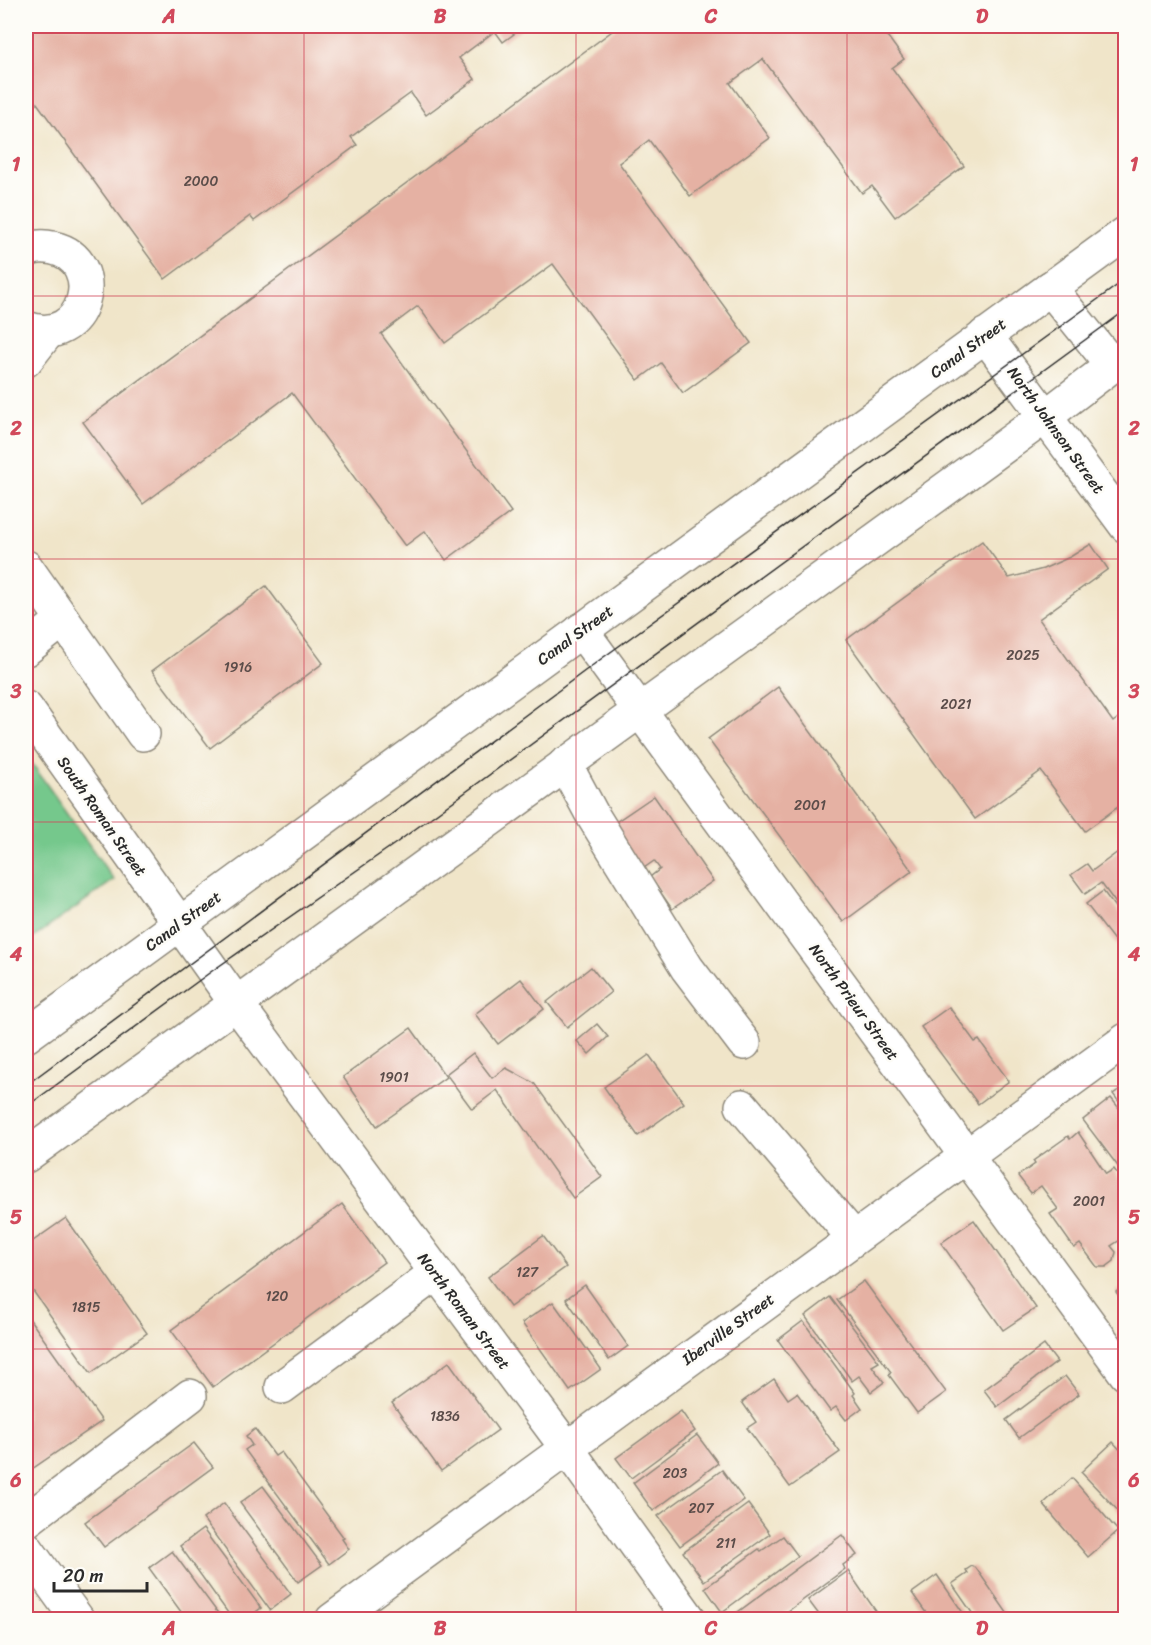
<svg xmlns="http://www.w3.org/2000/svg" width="1151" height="1645" font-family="Sriracha,sans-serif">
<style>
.green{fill:#74c88c;stroke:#507a5c;stroke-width:1.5}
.building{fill:#e5b1a3}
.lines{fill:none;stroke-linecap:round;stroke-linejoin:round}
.minor-casing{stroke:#8e887a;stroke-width:36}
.major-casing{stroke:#8e887a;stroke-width:36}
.minor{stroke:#fff;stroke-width:33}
.major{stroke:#fff;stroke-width:33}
.tram{stroke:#2b2b2b;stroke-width:1.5}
.grid{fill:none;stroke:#d1495b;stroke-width:1.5;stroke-opacity:0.55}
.labels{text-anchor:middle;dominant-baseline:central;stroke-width:5;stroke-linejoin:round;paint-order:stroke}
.number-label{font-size:14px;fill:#5a4c49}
.street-label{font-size:16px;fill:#2b2b2b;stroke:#fdfcf7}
.neatline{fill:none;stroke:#d1495b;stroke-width:2}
.grid-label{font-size:20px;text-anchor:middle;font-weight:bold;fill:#d1495b}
</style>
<rect width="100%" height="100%" fill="#fdfcf7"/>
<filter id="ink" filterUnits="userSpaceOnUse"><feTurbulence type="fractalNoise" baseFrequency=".0167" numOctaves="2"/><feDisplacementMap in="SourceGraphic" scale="12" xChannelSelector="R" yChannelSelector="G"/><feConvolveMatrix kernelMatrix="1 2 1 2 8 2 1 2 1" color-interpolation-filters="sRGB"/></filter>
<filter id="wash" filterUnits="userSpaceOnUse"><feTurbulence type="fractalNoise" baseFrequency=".008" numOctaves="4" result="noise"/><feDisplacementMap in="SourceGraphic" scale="24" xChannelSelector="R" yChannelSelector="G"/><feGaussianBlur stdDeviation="1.35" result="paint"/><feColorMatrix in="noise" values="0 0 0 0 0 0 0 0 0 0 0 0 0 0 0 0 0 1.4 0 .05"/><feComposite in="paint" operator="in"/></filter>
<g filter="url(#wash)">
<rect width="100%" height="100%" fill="#f0e5c9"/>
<!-- green -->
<path class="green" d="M26,755L114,880L26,943Z"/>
<g id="blocks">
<!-- building -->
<g class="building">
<path d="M26,26H525L503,42L495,31L459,58L475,79L426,115L411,93L351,137L357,145L254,221L250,216L165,279L26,88Z"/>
<path d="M619,26H880L904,59L892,68L964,166L895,217L872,186L862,193L763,59L730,83L770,138L690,196L649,140L619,163L751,343L683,393L661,363L638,380L553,264L445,343L418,306L381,334L511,512L446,560L425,531L405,546L292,393L143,504L83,422Z"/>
<path d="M982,541L1009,578L1043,569L1070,557L1091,544L1108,569L1039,619L1113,722L1126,712V801L1085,831L1041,771L975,819L846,640Z"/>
<path d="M266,586L323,663L210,748L152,671Z"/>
<path d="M778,687L912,871L843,922L708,739Z"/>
<path d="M654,796L713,881L672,909L650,877L660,869L654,861L641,870L610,826Z"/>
<path d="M1122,849L1126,854V917L1101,883L1085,894L1071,875L1087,864L1092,871Z"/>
<path d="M1103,891L1126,922V956L1086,904Z"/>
<path d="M591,967L611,992L567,1027L547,1002Z"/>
<path d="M521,979L544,1009L498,1044L475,1014Z"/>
<path d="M949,1007L975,1042L979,1040L1009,1081L978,1104L921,1027Z"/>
<path d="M597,1024L608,1037L589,1054L577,1041Z"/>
<path d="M411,1028L446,1077L377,1126L343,1077Z"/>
<path d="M473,1053L492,1078L506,1068L534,1083L602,1177L573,1198L497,1090L472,1109L446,1074Z"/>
<path d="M649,1055L684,1103L638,1136L604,1087Z"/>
<path d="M1126,1085V1111L1113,1094Z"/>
<path d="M1111,1098L1126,1117V1177L1083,1120Z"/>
<path d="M1078,1132L1106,1174L1114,1169L1126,1185V1236L1111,1246L1116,1252L1114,1261L1106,1267H1097L1080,1244L1074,1248L1050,1214L1058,1209L1041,1186L1031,1193L1018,1176L1035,1164L1033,1161L1068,1136L1070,1139Z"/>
<path d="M342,1204L384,1262L213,1387L171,1330Z"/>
<path d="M66,1218L147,1333L91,1373L26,1281V1246Z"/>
<path d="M974,1220L1036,1308L1003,1330L941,1243Z"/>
<path d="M543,1236L566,1267L510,1307L488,1277Z"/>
<path d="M864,1281L946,1392L917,1413L889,1375L891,1372L837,1300Z"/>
<path d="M585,1285L628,1346L609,1360L566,1299Z"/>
<path d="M1126,1285V1306L1116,1292Z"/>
<path d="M830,1297L879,1362L872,1366L884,1382L871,1392L859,1376L852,1381L805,1316Z"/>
<path d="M553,1302L601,1369L570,1391L522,1323Z"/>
<path d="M26,1314L102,1421L26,1473Z"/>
<path d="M803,1321L855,1393L853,1395L862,1408L846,1420L836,1407L830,1411L778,1340Z"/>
<path d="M1044,1345L1057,1362L997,1407L984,1390Z"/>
<path d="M449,1362L498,1430L441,1471L392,1403Z"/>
<path d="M1065,1376L1079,1394L1019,1438L1006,1420Z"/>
<path d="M774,1379L788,1399L797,1393L840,1452L790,1487L747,1428L756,1422L742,1402Z"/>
<path d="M681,1411L695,1431L631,1478L616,1458Z"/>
<path d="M255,1429L275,1456L281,1452L344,1538L342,1539L349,1549L329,1564L245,1450L252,1445L246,1436Z"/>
<path d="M697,1435L718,1463L653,1511L633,1483Z"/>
<path d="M1113,1442L1126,1456V1519L1081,1472Z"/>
<path d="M194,1443L213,1467L104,1547L85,1522Z"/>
<path d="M722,1470L744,1500L680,1546L658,1516Z"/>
<path d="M1072,1478L1118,1531L1088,1557L1043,1504Z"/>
<path d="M263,1486L322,1565L298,1582L240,1503Z"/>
<path d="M224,1503L291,1594L270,1610L203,1519Z"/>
<path d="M748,1504L770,1534L704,1581L683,1552Z"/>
<path d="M203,1529L261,1608L245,1620H233L180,1546Z"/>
<path d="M842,1535L857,1555L843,1565L845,1569L776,1620H727Z"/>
<path d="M783,1536L798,1556L722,1612L705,1588L759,1549L761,1551Z"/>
<path d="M172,1551L223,1620H187L149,1568Z"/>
<path d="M972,1566L976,1568L1012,1620H977L952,1584L968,1573L966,1570Z"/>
<path d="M848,1571L882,1620H823L808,1600Z"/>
<path d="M937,1575L968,1620H931L912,1593Z"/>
</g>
</g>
</g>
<g filter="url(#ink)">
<use href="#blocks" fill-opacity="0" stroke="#8e887a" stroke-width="1.5"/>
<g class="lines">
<!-- minor casing -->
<g class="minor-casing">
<g id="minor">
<path d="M26,251C34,246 44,246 53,248C109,260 86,350 26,328"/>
<path d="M985,335L1126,526"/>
<path d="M26,360L48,332"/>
<path d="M26,567L143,734"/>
<path d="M581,630L1126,1374"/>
<path d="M26,649L63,620"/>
<path d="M26,708L236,1003L566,1447L690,1620"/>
<path d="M565,764L593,816L687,968L744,1043"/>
<path d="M742,1106L854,1238"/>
<path d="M282,1387L436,1273"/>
<path d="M26,1521L190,1396"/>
<path d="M26,1548L78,1620"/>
<path d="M332,1620L1126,1040"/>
</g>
</g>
<!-- major casing -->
<g class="major-casing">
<g id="major">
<path d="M1050,288L1112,365"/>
<path d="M26,1036L1126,233"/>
<path d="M26,1156L1046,416L1126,355"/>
</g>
</g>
<!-- minor -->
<use href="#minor" class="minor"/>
<!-- major -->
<use href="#major" class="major"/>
<!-- tram -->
<g class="tram">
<path d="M26,1085L601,659L1126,279"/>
<path d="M26,1107L212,971L396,843L1126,310"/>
</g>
</g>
</g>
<!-- grid -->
<path class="grid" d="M304,26V1620M576,26V1620M847,26V1620M26,296H1126M26,559H1126M26,822H1126M26,1086H1126M26,1349H1126"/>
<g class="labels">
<!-- number labels -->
<g class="number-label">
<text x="201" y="181">2000</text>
<text x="1023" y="655">2025</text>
<text x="238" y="667">1916</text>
<text x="956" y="704">2021</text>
<text x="810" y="805">2001</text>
<text x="394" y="1077">1901</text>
<text x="1089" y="1201">2001</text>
<text x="527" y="1272">127</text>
<text x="277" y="1296">120</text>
<text x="86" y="1307">1815</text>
<text x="445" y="1416">1836</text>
<text x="675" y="1473">203</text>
<text x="701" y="1508">207</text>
<text x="726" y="1543">211</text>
</g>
<!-- street labels -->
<g class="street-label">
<text transform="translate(968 348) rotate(-36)">Canal Street</text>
<text transform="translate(1056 430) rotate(54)">North Johnson Street</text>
<text transform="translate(575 635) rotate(-36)">Canal Street</text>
<text transform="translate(102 816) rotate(55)">South Roman Street</text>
<text transform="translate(183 921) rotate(-36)">Canal Street</text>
<text transform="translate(854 1002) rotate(54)">North Prieur Street</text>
<text transform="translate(464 1311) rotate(53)">North Roman Street</text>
<text transform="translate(728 1329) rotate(-36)">Iberville Street</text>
</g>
</g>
<!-- margin -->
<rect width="1151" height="1645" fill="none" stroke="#fdfcf7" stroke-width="66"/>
<!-- scale -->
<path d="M54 1582v9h93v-9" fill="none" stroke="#2b2b2b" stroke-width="3"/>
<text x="63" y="1582" font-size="18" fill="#2b2b2b" stroke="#fdfcf7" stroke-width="4.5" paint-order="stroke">20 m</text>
<rect x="33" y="33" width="1085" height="1579" class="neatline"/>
<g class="grid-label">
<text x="169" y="23">A</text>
<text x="440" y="23">B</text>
<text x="711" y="23">C</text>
<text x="982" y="23">D</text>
<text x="16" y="171">1</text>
<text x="1134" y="171">1</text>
<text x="16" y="435">2</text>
<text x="1134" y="435">2</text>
<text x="16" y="698">3</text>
<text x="1134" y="698">3</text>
<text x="16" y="961">4</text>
<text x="1134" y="961">4</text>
<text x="16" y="1224">5</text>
<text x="1134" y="1224">5</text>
<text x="16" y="1487">6</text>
<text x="1134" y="1487">6</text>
<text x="169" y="1635">A</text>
<text x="440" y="1635">B</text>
<text x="711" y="1635">C</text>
<text x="982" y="1635">D</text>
</g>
</svg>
